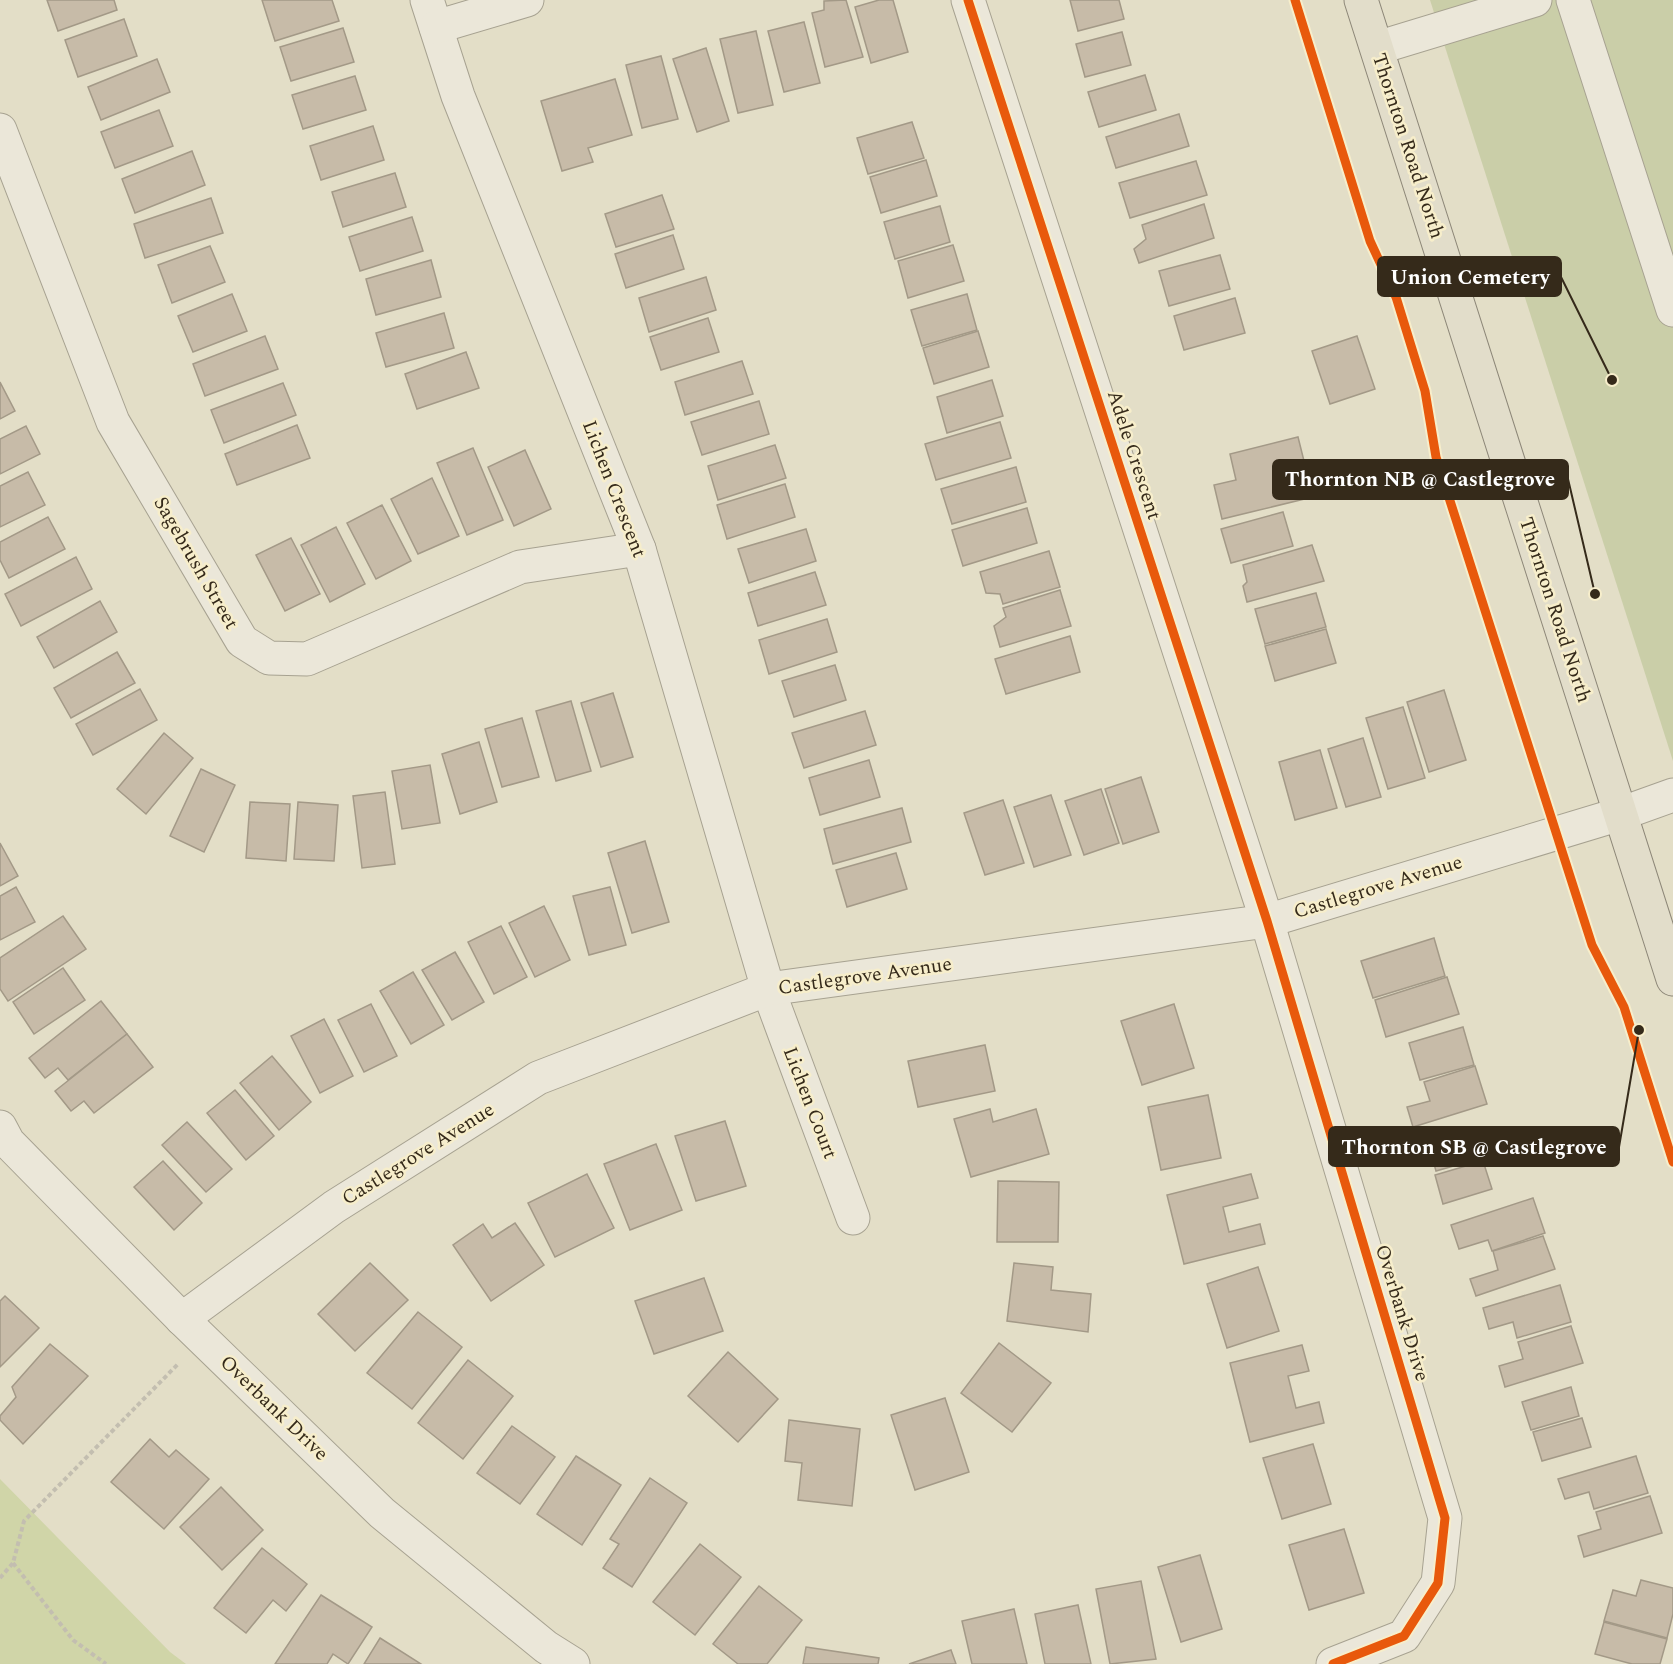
<svg xmlns="http://www.w3.org/2000/svg" width="1673" height="1664" font-family="Spectral,serif">
<style>
.green{fill:#d0d5a8}
.cemetery{fill:#cacea8}
.building{fill:#c7bba8;stroke:#a39987;stroke-width:1.5}
.lines{fill:none;stroke-linecap:round;stroke-linejoin:round}
.minor-casing{stroke:#a7a291;stroke-width:35}
.major-casing{stroke:#8d8778;stroke-width:35}
.path{stroke:#c3beb0;stroke-width:4;stroke-dasharray:4.5 3;stroke-linecap:butt}
.minor{stroke:#ebe7d9;stroke-width:33}
.major{stroke:#e2ddca;stroke-width:33}
.cycleway-casing{stroke:#f7eecb;stroke-width:13}
.cycleway{stroke:#e8590c;stroke-width:9}
.labels{text-anchor:middle;dominant-baseline:central;stroke-width:5;stroke-linejoin:round;paint-order:stroke}
.street-label{font-size:20px;fill:#352a1a;stroke:#f7eecb}
.leader{fill:none;stroke:#352a1a;stroke-width:2}
.callout-dot{fill:#352a1a;stroke:#f7eecb;stroke-width:2}
.callout{fill:#352a1a;stroke:#352a1a;stroke-width:2}
.callout-label{font-size:21px;text-anchor:middle;font-weight:bold;fill:#fff}
</style>
<rect width="100%" height="100%" fill="#e3dec7"/>
<!-- green -->
<path class="green" d="M0,1479L170,1652L186,1664H0Z"/>
<!-- cemetery -->
<path class="cemetery" d="M1430,0H1673V761Z"/>
<!-- building -->
<g class="building">
<path d="M47,0H114L117,10L58,31Z"/>
<path d="M262,0H332L339,21L275,41Z"/>
<path d="M846,0L863,57L825,67L812,13L824,10V1Z"/>
<path d="M879,0H893L908,52L871,63L855,7Z"/>
<path d="M1070,0H1119L1124,19L1078,31Z"/>
<path d="M124,19L137,56L78,77L65,40Z"/>
<path d="M804,22L820,83L784,92L768,31Z"/>
<path d="M343,28L354,62L291,81L280,47Z"/>
<path d="M756,31L773,105L738,113L720,39Z"/>
<path d="M1122,32L1131,65L1085,77L1076,44Z"/>
<path d="M706,48L729,121L697,132L673,59Z"/>
<path d="M661,56L678,119L642,128L626,65Z"/>
<path d="M157,59L170,92L101,120L88,87Z"/>
<path d="M1145,75L1156,110L1099,127L1088,92Z"/>
<path d="M355,76L366,110L303,129L292,95Z"/>
<path d="M615,79L632,135L588,148L593,162L562,171L541,101Z"/>
<path d="M159,110L173,146L115,168L101,132Z"/>
<path d="M1179,114L1189,146L1116,168L1106,137Z"/>
<path d="M912,122L924,158L868,174L857,138Z"/>
<path d="M373,126L384,160L321,180L310,146Z"/>
<path d="M192,151L205,185L135,213L122,179Z"/>
<path d="M926,160L937,196L881,213L870,177Z"/>
<path d="M1196,161L1207,195L1130,218L1119,183Z"/>
<path d="M395,173L406,207L343,227L332,192Z"/>
<path d="M662,195L674,229L616,247L605,214Z"/>
<path d="M211,198L223,233L145,258L134,224Z"/>
<path d="M1204,204L1214,238L1139,263L1134,249L1146,239L1142,225Z"/>
<path d="M940,206L950,242L895,259L884,222Z"/>
<path d="M412,217L423,251L360,271L349,237Z"/>
<path d="M673,235L684,269L626,288L615,254Z"/>
<path d="M953,245L964,281L908,298L898,261Z"/>
<path d="M210,246L225,282L172,303L158,265Z"/>
<path d="M1220,255L1230,289L1169,306L1159,271Z"/>
<path d="M431,260L441,297L376,315L366,279Z"/>
<path d="M706,277L716,310L649,332L639,298Z"/>
<path d="M232,294L247,331L193,352L178,316Z"/>
<path d="M967,294L977,330L922,346L911,310Z"/>
<path d="M1235,298L1245,333L1184,350L1174,316Z"/>
<path d="M444,313L454,348L386,367L376,333Z"/>
<path d="M708,318L719,352L661,370L650,337Z"/>
<path d="M978,331L989,367L934,384L923,348Z"/>
<path d="M265,336L278,369L205,396L193,364Z"/>
<path d="M1357,336L1375,389L1330,404L1312,351Z"/>
<path d="M466,352L479,388L417,409L405,374Z"/>
<path d="M742,361L753,394L685,415L675,382Z"/>
<path d="M992,380L1003,416L947,433L937,397Z"/>
<path d="M0,382L15,411L0,419Z"/>
<path d="M283,383L296,415L224,443L211,410Z"/>
<path d="M759,401L769,434L702,455L691,422Z"/>
<path d="M1000,422L1011,458L936,480L925,444Z"/>
<path d="M297,425L310,458L237,485L225,454Z"/>
<path d="M26,426L40,454L0,474V439Z"/>
<path d="M1298,437L1313,497L1222,519L1214,485L1236,480L1230,454Z"/>
<path d="M775,445L786,478L718,500L708,466Z"/>
<path d="M473,448L503,520L467,535L437,463Z"/>
<path d="M525,450L551,509L514,526L488,467Z"/>
<path d="M1016,467L1026,502L952,524L941,489Z"/>
<path d="M28,472L45,505L0,527V486Z"/>
<path d="M432,478L459,536L418,554L391,499Z"/>
<path d="M785,484L795,517L727,539L717,505Z"/>
<path d="M382,505L411,561L376,579L347,523Z"/>
<path d="M1027,508L1037,543L963,566L952,530Z"/>
<path d="M1283,512L1293,546L1231,563L1221,529Z"/>
<path d="M48,517L65,549L9,578L0,560V542Z"/>
<path d="M336,527L365,584L330,602L301,545Z"/>
<path d="M806,529L816,561L749,583L738,549Z"/>
<path d="M291,538L320,594L285,611L256,555Z"/>
<path d="M1312,545L1324,581L1247,602L1243,586L1247,582L1243,565Z"/>
<path d="M1049,551L1060,587L1003,604L1000,594L986,593L980,572Z"/>
<path d="M76,557L92,589L21,626L5,594Z"/>
<path d="M815,572L826,605L758,626L748,593Z"/>
<path d="M1060,590L1071,626L1000,647L994,626L1006,617L1003,608Z"/>
<path d="M1316,593L1326,627L1265,644L1255,609Z"/>
<path d="M100,601L117,632L54,668L37,637Z"/>
<path d="M827,619L837,652L769,674L759,640Z"/>
<path d="M1326,629L1336,663L1275,681L1265,646Z"/>
<path d="M1070,636L1080,672L1006,694L995,659Z"/>
<path d="M117,652L135,683L71,718L54,688Z"/>
<path d="M835,665L846,700L794,717L782,681Z"/>
<path d="M140,689L157,720L93,755L76,724Z"/>
<path d="M1444,690L1466,760L1429,772L1407,702Z"/>
<path d="M613,693L633,757L601,767L581,703Z"/>
<path d="M571,701L591,771L556,781L536,711Z"/>
<path d="M1403,707L1425,778L1388,789L1366,718Z"/>
<path d="M865,711L876,745L804,768L792,733Z"/>
<path d="M522,718L539,777L502,787L485,729Z"/>
<path d="M164,733L193,758L146,814L117,789Z"/>
<path d="M1363,738L1381,797L1346,807L1328,749Z"/>
<path d="M479,742L497,802L460,814L442,754Z"/>
<path d="M1320,750L1337,808L1295,820L1279,762Z"/>
<path d="M869,760L880,797L820,815L809,778Z"/>
<path d="M430,765L440,823L402,829L392,771Z"/>
<path d="M201,769L235,785L204,852L170,836Z"/>
<path d="M1141,777L1159,832L1123,844L1105,789Z"/>
<path d="M1101,789L1119,843L1084,855L1065,801Z"/>
<path d="M385,792L395,864L362,868L353,796Z"/>
<path d="M1051,795L1071,855L1034,867L1014,807Z"/>
<path d="M1003,800L1024,863L985,875L964,813Z"/>
<path d="M250,802L290,804L286,861L246,858Z"/>
<path d="M298,802L338,805L334,861L294,859Z"/>
<path d="M902,808L911,842L833,864L824,829Z"/>
<path d="M645,841L669,922L632,933L608,853Z"/>
<path d="M0,843L18,876L0,886Z"/>
<path d="M896,853L907,889L847,907L836,870Z"/>
<path d="M16,887L35,922L0,940V896Z"/>
<path d="M610,887L626,945L589,955L573,896Z"/>
<path d="M544,906L570,960L535,977L509,923Z"/>
<path d="M63,916L86,949L8,1001L0,989V958Z"/>
<path d="M501,926L527,977L494,994L468,942Z"/>
<path d="M1434,938L1445,976L1373,998L1361,961Z"/>
<path d="M455,952L484,1002L452,1020L422,970Z"/>
<path d="M63,968L85,1000L34,1034L13,1002Z"/>
<path d="M413,972L444,1025L411,1044L380,991Z"/>
<path d="M1447,977L1459,1014L1386,1037L1375,1000Z"/>
<path d="M101,1001L127,1034L68,1080L58,1068L45,1078L29,1058Z"/>
<path d="M371,1004L397,1056L364,1072L338,1020Z"/>
<path d="M1174,1004L1194,1068L1142,1085L1121,1021Z"/>
<path d="M324,1019L353,1076L320,1093L291,1036Z"/>
<path d="M1463,1027L1474,1065L1420,1080L1409,1043Z"/>
<path d="M127,1034L153,1067L94,1113L84,1101L71,1111L55,1091Z"/>
<path d="M985,1045L995,1091L918,1107L908,1061Z"/>
<path d="M272,1056L311,1102L279,1130L240,1083Z"/>
<path d="M1475,1066L1487,1104L1413,1127L1407,1107L1430,1101L1424,1082Z"/>
<path d="M235,1090L274,1136L246,1160L207,1113Z"/>
<path d="M1208,1095L1221,1158L1161,1170L1148,1107Z"/>
<path d="M990,1109L993,1122L1036,1109L1049,1154L971,1177L954,1119Z"/>
<path d="M725,1121L746,1186L696,1201L675,1136Z"/>
<path d="M187,1122L232,1169L206,1192L162,1145Z"/>
<path d="M1476,1128L1485,1157L1436,1171L1428,1142Z"/>
<path d="M656,1144L682,1210L630,1230L604,1164Z"/>
<path d="M163,1161L202,1203L174,1230L134,1187Z"/>
<path d="M1483,1161L1492,1189L1443,1204L1435,1175Z"/>
<path d="M587,1174L614,1228L555,1257L528,1203Z"/>
<path d="M1251,1174L1258,1198L1223,1207L1229,1232L1260,1224L1265,1244L1184,1264L1167,1195Z"/>
<path d="M998,1181L1059,1182L1058,1242H997Z"/>
<path d="M1533,1198L1545,1233L1492,1251L1488,1240L1459,1249L1451,1225Z"/>
<path d="M515,1223L544,1265L491,1301L453,1245L483,1224L492,1238Z"/>
<path d="M1543,1236L1555,1269L1476,1296L1470,1279L1498,1270L1493,1251Z"/>
<path d="M370,1263L408,1300L355,1351L318,1314Z"/>
<path d="M1014,1263L1053,1267L1051,1290L1091,1294L1088,1332L1007,1321Z"/>
<path d="M1258,1267L1279,1331L1227,1348L1207,1284Z"/>
<path d="M704,1278L723,1331L654,1354L635,1301Z"/>
<path d="M1560,1285L1571,1322L1517,1338L1513,1322L1489,1329L1483,1308Z"/>
<path d="M5,1296L39,1328L0,1367V1301Z"/>
<path d="M418,1312L462,1347L412,1409L367,1373Z"/>
<path d="M1571,1326L1583,1363L1505,1387L1499,1366L1523,1359L1518,1342Z"/>
<path d="M999,1343L1051,1383L1012,1432L961,1393Z"/>
<path d="M50,1344L88,1376L23,1444L0,1420V1416L16,1397L12,1387Z"/>
<path d="M1302,1345L1309,1371L1288,1376L1296,1408L1319,1402L1324,1423L1250,1442L1230,1363Z"/>
<path d="M728,1352L778,1399L738,1442L688,1396Z"/>
<path d="M468,1360L513,1396L463,1459L418,1423Z"/>
<path d="M1571,1387L1579,1416L1531,1430L1522,1402Z"/>
<path d="M945,1398L969,1472L915,1490L891,1415Z"/>
<path d="M1582,1418L1591,1447L1542,1461L1533,1432Z"/>
<path d="M789,1420L860,1429L852,1506L798,1500L802,1463L785,1461Z"/>
<path d="M512,1426L555,1457L520,1504L477,1473Z"/>
<path d="M150,1439L169,1457L176,1450L209,1479L164,1529L111,1482Z"/>
<path d="M1313,1444L1331,1504L1282,1519L1263,1458Z"/>
<path d="M576,1456L621,1485L582,1545L537,1514Z"/>
<path d="M1636,1456L1648,1493L1594,1509L1589,1492L1565,1499L1558,1479Z"/>
<path d="M650,1478L687,1503L632,1587L603,1568L619,1544L610,1539Z"/>
<path d="M221,1487L263,1530L222,1570L180,1527Z"/>
<path d="M1650,1496L1662,1533L1584,1557L1578,1536L1601,1529L1596,1512Z"/>
<path d="M1344,1529L1364,1593L1309,1610L1289,1545Z"/>
<path d="M700,1544L741,1577L695,1635L653,1602Z"/>
<path d="M262,1548L307,1584L286,1611L273,1600L246,1633L214,1608Z"/>
<path d="M1200,1555L1222,1629L1181,1642L1158,1567Z"/>
<path d="M1641,1580L1673,1588V1614L1667,1638L1604,1621L1613,1590L1636,1596Z"/>
<path d="M1141,1581L1156,1659L1110,1664L1096,1589Z"/>
<path d="M759,1586L802,1620L767,1664H738L713,1644Z"/>
<path d="M321,1595L372,1627L348,1664L333,1654L327,1664H275Z"/>
<path d="M1078,1605L1091,1664H1045L1035,1614Z"/>
<path d="M1014,1609L1027,1664H972L962,1621Z"/>
<path d="M1604,1622L1667,1639L1660,1664H1632L1595,1654Z"/>
<path d="M380,1638L421,1664H364Z"/>
<path d="M806,1647L879,1658L878,1664H803Z"/>
<path d="M951,1650L956,1664H909Z"/>
</g>
<g class="lines">
<!-- minor casing -->
<g class="minor-casing">
<g id="minor">
<path d="M427,0L458,96L639,549L768,989L853,1218"/>
<path d="M968,0L1267,921L1445,1518L1438,1583L1404,1636L1333,1664"/>
<path d="M1573,0L1673,310"/>
<path d="M436,27L527,0"/>
<path d="M1377,48L1535,0"/>
<path d="M0,130L113,422L242,641L269,658L307,659L520,567L639,549"/>
<path d="M0,1127L8,1142L182,1319L382,1513L546,1647L573,1664"/>
<path d="M182,1319L334,1207L538,1078L768,989L1267,921L1620,814L1673,795"/>
</g>
</g>
<!-- major casing -->
<g class="major-casing">
<path id="major" d="M1361,0L1673,979"/>
</g>
<!-- path -->
<g class="path">
<path d="M13,1563L73,1640L106,1664"/>
<path d="M0,1578L13,1563L24,1521L179,1363"/>
</g>
<!-- minor -->
<use href="#minor" class="minor"/>
<!-- major -->
<use href="#major" class="major"/>
<!-- cycleway casing -->
<g class="cycleway-casing">
<g id="cycleway">
<path d="M968,0L1267,921L1445,1518L1438,1583L1404,1636L1333,1664"/>
<path d="M1295,0L1370,241L1396,297L1425,391L1436,457L1592,945L1624,1007L1673,1162"/>
</g>
</g>
<!-- cycleway -->
<use href="#cycleway" class="cycleway"/>
</g>
<g class="labels">
<!-- street labels -->
<g class="street-label">
<text transform="translate(1408 146) rotate(72)">Thornton Road North</text>
<text transform="translate(1134 455) rotate(72)">Adele Crescent</text>
<text transform="translate(614 489) rotate(69)">Lichen Crescent</text>
<text transform="translate(196 563) rotate(60)">Sagebrush Street</text>
<text transform="translate(1555 610) rotate(72)">Thornton Road North</text>
<text transform="translate(1378 887) rotate(-17)">Castlegrove Avenue</text>
<text transform="translate(865 976) rotate(-8)">Castlegrove Avenue</text>
<text transform="translate(810 1103) rotate(69)">Lichen Court</text>
<text transform="translate(418 1154) rotate(-32)">Castlegrove Avenue</text>
<text transform="translate(1402 1313) rotate(73)">Overbank Drive</text>
<text transform="translate(274 1408) rotate(44)">Overbank Drive</text>
</g>
</g>
<!-- callouts -->
<path class="leader" d="M1612 380L1561 277M1595 594L1568 479M1639 1030L1619 1147"/>
<g class="callout-dot">
<circle cx="1612" cy="380" r="6"/>
<circle cx="1595" cy="594" r="6"/>
<circle cx="1639" cy="1030" r="6"/>
</g>
<g class="callout">
<rect x="1378" y="257" width="183" height="39" rx="6"/>
<rect x="1273" y="460" width="295" height="39" rx="6"/>
<rect x="1329" y="1127" width="290" height="39" rx="6"/>
</g>
<g class="callout-label">
<text x="1470" y="284">Union Cemetery</text>
<text x="1420" y="486">Thornton NB @ Castlegrove</text>
<text x="1474" y="1154">Thornton SB @ Castlegrove</text>
</g>
</svg>
